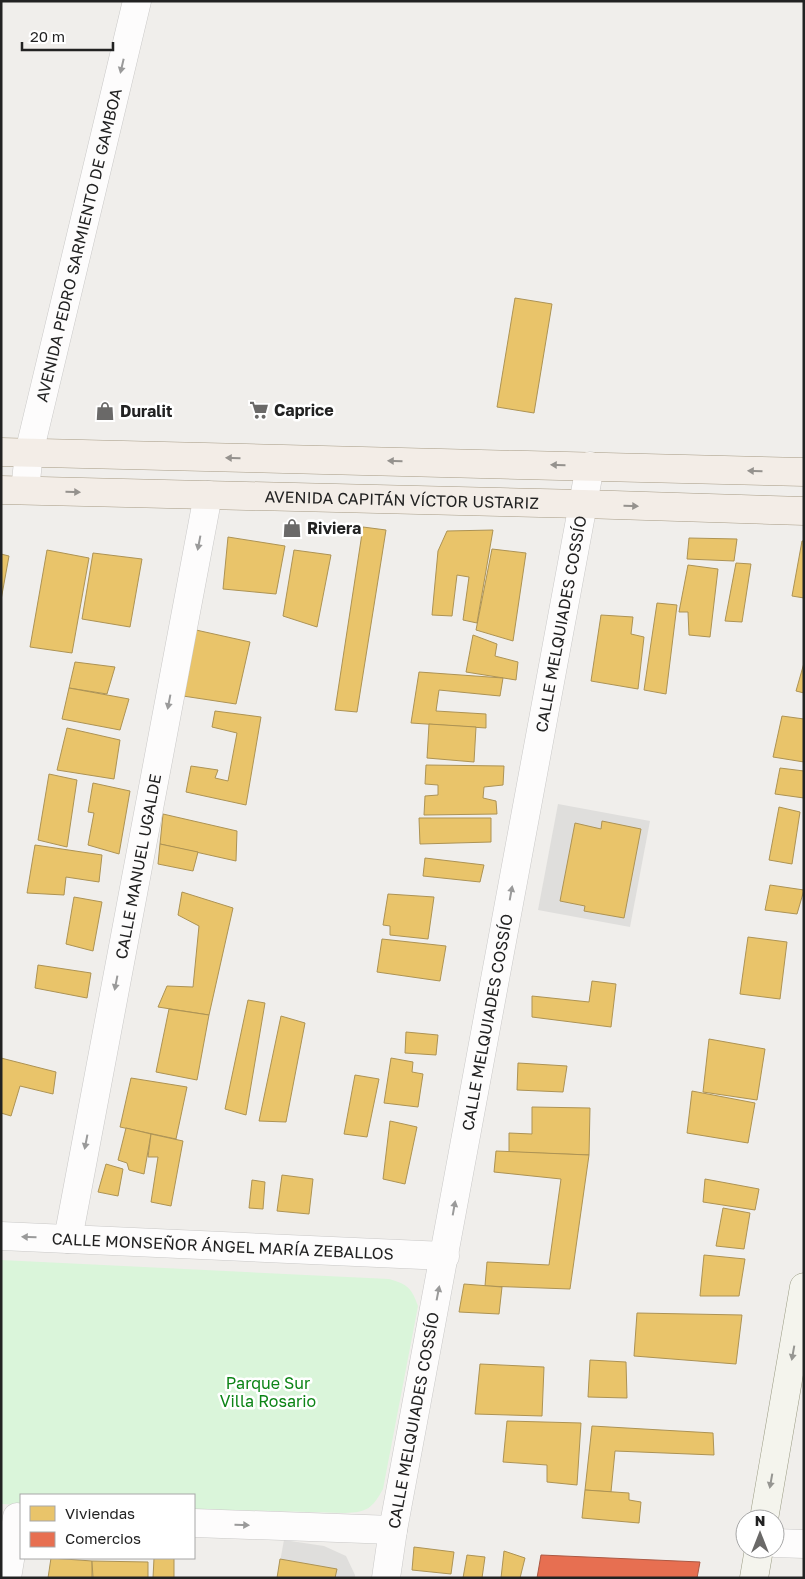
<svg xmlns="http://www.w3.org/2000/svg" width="805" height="1579" font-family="'Golos Text',sans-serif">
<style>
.residential{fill:#dfdedc}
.park{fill:#daf5da}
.homes{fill:#e9c46a;stroke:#ad9354}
.shops{fill:#e76f51;stroke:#ac5843}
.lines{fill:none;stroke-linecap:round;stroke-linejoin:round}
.minor-casing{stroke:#c9c8c7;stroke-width:29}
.secondary-casing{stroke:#999a82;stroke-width:29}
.primary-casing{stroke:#a79c86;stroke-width:29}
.minor{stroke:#fdfcfc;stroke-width:28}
.secondary{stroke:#f4f4ed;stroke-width:28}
.primary{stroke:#f3ede7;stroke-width:28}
.oneway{fill:#9a9a9a}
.oneway2{fill:#95928e}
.oneway3{fill:#969692}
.labels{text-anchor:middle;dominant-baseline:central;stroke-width:5;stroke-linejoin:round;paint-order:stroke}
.street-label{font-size:16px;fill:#222;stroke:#fff}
.poi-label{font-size:16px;font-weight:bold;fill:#222;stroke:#fff;text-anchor:start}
.park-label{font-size:16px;fill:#0c8416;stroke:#fff}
</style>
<rect width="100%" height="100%" fill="#f0eeeb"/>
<!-- residential -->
<g class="residential">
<path d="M558,804L650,821L630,927L538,910Z"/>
<path d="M284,1540L324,1546L346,1556L355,1575V1578H277Z"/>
</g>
<!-- park -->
<path class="park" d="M1,1260L389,1279C408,1284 412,1289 418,1306L383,1489C372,1509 367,1512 345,1513L194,1509V1495H21V1505L1,1504Z"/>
<!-- homes -->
<g class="homes">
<path d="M515,298L552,304L534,413L497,407Z"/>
<path d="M363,527L386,530L357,712L335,710Z"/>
<path d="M493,530L477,623L463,620L469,577L457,575L452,616L432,615L438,551L447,531Z"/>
<path d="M228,537L285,546L276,594L223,589Z"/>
<path d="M689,538L737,539L734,561L687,559Z"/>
<path d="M802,541H804V598L792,596Z"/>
<path d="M492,549L526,553L513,641L476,630Z"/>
<path d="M47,550L89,558L72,653L30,647Z"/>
<path d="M294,550L331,555L317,627L283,616Z"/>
<path d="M93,553L142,559L130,627L82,619Z"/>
<path d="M1,554L9,556L1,600Z"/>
<path d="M736,563L751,564L742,622L725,621Z"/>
<path d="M688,565L718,569L710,637L689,635L688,612H679Z"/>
<path d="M657,603L677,605L666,694L644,690Z"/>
<path d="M601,615L633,617L631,634L644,637L638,689L591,681Z"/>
<path d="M196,630L250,642L236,704L183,696Z"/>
<path d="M473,635L497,644L495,656L518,662L516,680L466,672Z"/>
<path d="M75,662L115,667L107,694L69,688Z"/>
<path d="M804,663V693L796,691Z"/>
<path d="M419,672L503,678L500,696L439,690L436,711L486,714V728L411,723Z"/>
<path d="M69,688L129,699L120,730L62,719Z"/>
<path d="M215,711L261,717L246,805L186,792L191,766L218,770L215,778L228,781L237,733L212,727Z"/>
<path d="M782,716L804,719V762L773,757Z"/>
<path d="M429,724L476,727L474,762L427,758Z"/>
<path d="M67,728L120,740L114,779L57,770Z"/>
<path d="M426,765L504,766L503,785L484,787L483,798L496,801L497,814L424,815L425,796L438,795V785L425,784Z"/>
<path d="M780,768L804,771V798L775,794Z"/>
<path d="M49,774L77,780L67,847L38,840Z"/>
<path d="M93,783L130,791L119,854L88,845L94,813L88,812Z"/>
<path d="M779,807L800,812L792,864L769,860Z"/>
<path d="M163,814L237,831L236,861L160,844Z"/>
<path d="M419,818H491V842L420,844Z"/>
<path d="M602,821L641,829L624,918L584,911L585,906L560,901L575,823L601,829Z"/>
<path d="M160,844L198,852L193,871L158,864Z"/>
<path d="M35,845L102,855L99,882L66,877L64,895L27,893Z"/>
<path d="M425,858L484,865L480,882L423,876Z"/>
<path d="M770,885L804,890L797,914L765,910Z"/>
<path d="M182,892L233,908L209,1015L158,1007L167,986L193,987L199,926L178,915Z"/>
<path d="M388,894L434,897L428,939L390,935V926L383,925Z"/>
<path d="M74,897L102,902L93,951L66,944Z"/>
<path d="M748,937L787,942L780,999L740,994Z"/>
<path d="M382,939L446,946L440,981L377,972Z"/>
<path d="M38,965L91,973L87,998L35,988Z"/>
<path d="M592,981L616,984L611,1027L532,1017V996L589,1002Z"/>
<path d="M248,1000L265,1003L246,1115L225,1109Z"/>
<path d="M169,1009L209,1015L197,1080L156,1072Z"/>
<path d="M281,1016L305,1023L286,1122L259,1121Z"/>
<path d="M406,1032L438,1035L436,1055L405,1053Z"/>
<path d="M709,1039L765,1049L757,1100L703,1092Z"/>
<path d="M1,1058L56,1072L53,1094L20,1086L11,1116L1,1113Z"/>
<path d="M391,1058L413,1062L412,1072L423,1074L418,1107L384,1103Z"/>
<path d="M518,1063L567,1066L563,1092L517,1090Z"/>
<path d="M355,1075L379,1079L367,1137L344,1134Z"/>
<path d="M131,1078L187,1087L176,1139L120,1127Z"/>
<path d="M692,1091L755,1103L748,1143L687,1133Z"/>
<path d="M532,1107L590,1108L589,1155L509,1152V1133L532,1134Z"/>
<path d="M390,1121L417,1127L405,1184L383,1179Z"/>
<path d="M126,1128L151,1134L144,1174L129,1170L127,1163L118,1160Z"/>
<path d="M151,1134L183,1141L171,1206L151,1202L158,1157H148Z"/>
<path d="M496,1151L589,1155L570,1289L485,1286L487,1262L549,1265L561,1179L494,1172Z"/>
<path d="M106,1164L123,1169L118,1196L98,1192Z"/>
<path d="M282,1175L313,1179L309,1214L277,1211Z"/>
<path d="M705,1179L759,1189L755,1210L703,1202Z"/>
<path d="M252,1180L265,1182L263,1209L249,1208Z"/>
<path d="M723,1208L750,1213L744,1249L716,1246Z"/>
<path d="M704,1255L745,1259L739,1296H700Z"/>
<path d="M464,1284L502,1287L499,1314L459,1312Z"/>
<path d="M637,1313L742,1315L736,1364L634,1356Z"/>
<path d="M590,1360L626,1362L627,1398L588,1397Z"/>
<path d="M480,1364L544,1367L542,1416L475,1414Z"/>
<path d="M507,1421L581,1423L577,1485L547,1482V1465L503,1462Z"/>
<path d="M592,1426L713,1433L714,1455L615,1451L611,1492L585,1490Z"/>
<path d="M585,1490L629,1493V1500L641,1502L639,1523L582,1518Z"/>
<path d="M414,1547L454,1552L451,1574L412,1570Z"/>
<path d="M504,1551L525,1558L520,1578H501Z"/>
<path d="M467,1555L485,1557L482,1578H463Z"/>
<path d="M51,1558L92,1561V1578H48Z"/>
<path d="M154,1558H174V1578H153Z"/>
<path d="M280,1559L337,1569L335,1578H277Z"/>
<path d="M92,1561L148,1562V1578H93Z"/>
</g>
<!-- shops -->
<path class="shops" d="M541,1555L700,1562L697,1578H537Z"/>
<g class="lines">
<!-- minor casing -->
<g class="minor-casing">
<g id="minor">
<path id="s1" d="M25,490L29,453L137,1"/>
<path id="s2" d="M1,1236L445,1256"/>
<path id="s3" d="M68,1239L208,495"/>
<path d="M194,1523L393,1530"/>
<path d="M775,1543L804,1544"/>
<path d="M7,1578L17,1517"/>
<path id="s4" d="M386,1578L393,1530L590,466"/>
</g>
</g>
<!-- secondary casing -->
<g class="secondary-casing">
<g id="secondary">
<path d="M764,1519L804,1287"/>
<path d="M754,1578L759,1549"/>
</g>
</g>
<!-- primary casing -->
<g class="primary-casing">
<g id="primary">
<path d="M1,452L804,472"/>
<path id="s5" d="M1,490L583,504L804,511"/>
</g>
</g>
<!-- minor -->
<use href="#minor" class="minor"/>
<!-- secondary -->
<use href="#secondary" class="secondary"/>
<!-- primary -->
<use href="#primary" class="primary"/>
</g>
<!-- one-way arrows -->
<defs><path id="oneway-solid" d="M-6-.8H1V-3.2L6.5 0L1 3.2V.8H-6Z" transform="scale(1.25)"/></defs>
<g class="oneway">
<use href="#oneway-solid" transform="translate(122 66) rotate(103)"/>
<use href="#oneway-solid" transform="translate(199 543) rotate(101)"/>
<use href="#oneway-solid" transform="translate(169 702) rotate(101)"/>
<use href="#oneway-solid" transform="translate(511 893) rotate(-80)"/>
<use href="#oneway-solid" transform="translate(116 983) rotate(101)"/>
<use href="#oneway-solid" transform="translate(86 1142) rotate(101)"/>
<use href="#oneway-solid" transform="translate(454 1208) rotate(-80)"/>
<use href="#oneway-solid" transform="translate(29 1237) rotate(-178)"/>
<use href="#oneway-solid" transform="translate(438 1293) rotate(-79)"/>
<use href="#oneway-solid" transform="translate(242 1525) rotate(2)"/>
</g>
<g class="oneway2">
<use href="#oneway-solid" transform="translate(233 458) rotate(-179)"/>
<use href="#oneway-solid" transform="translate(395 461) rotate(-179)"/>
<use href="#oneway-solid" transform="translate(558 465) rotate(-179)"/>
<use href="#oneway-solid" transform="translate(755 471) rotate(-178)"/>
<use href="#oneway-solid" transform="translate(73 492) rotate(1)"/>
<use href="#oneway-solid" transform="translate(631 506) rotate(2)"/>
</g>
<g class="oneway3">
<use href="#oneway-solid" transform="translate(793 1353) rotate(100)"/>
<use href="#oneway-solid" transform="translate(771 1481) rotate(100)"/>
</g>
<!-- icons -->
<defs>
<g id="supermarket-bare" transform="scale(1.5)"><path d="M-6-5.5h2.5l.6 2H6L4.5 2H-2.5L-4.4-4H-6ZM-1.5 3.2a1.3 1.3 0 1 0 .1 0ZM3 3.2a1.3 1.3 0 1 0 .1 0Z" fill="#6a6968" stroke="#fff" stroke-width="2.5" paint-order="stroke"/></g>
<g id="shop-bare" transform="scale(1.5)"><path d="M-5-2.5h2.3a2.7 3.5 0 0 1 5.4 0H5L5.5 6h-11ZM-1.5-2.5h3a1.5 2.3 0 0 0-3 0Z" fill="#6a6968" stroke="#fff" stroke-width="2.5" paint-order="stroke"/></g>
</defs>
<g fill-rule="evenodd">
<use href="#supermarket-bare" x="259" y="410"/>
<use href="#shop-bare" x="105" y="411"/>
<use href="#shop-bare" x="292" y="528"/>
</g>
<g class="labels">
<!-- street labels -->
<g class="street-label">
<text stroke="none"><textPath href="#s1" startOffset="251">AVENIDA PEDRO SARMIENTO DE GAMBOA</textPath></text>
<text stroke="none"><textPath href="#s5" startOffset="401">AVENIDA CAPITÁN VÍCTOR USTARIZ</textPath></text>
<text stroke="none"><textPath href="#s4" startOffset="970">CALLE MELQUIADES COSSÍO</textPath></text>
<text stroke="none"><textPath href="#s3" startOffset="379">CALLE MANUEL UGALDE</textPath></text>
<text stroke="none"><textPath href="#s4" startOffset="565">CALLE MELQUIADES COSSÍO</textPath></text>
<text stroke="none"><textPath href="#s2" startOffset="222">CALLE MONSEÑOR ÁNGEL MARÍA ZEBALLOS</textPath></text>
<text stroke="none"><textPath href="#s4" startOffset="160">CALLE MELQUIADES COSSÍO</textPath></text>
</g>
<!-- poi labels -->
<g class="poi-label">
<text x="274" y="410">Caprice</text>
<text x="120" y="411">Duralit</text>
<text x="307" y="528">Riviera</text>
</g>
<!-- park labels -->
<g class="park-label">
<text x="268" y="1383">Parque Sur<tspan x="268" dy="18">Villa Rosario</tspan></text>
</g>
</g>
<!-- border -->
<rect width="805" height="1579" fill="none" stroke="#222222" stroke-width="5"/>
<!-- legend -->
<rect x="20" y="1494" width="175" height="65" fill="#ffffff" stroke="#a7a7a7"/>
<rect x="30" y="1506" width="25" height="15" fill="#e9c46a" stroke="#a7a7a7"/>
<text x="65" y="1519" font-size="15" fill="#222222">Viviendas</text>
<rect x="30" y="1532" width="25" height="15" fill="#e76f51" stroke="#a7a7a7"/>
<text x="65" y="1544" font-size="15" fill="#222222">Comercios</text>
<!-- north arrow -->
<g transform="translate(760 1534)"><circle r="24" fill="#ffffff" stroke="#a7a7a7"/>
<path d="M0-4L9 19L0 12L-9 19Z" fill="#6a6968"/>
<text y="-8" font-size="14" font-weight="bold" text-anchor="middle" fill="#222222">N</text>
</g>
<!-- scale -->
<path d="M22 42v8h91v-8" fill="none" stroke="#222222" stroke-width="2.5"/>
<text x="30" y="42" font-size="15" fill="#222222" stroke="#ffffff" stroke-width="4" paint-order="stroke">20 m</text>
</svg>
